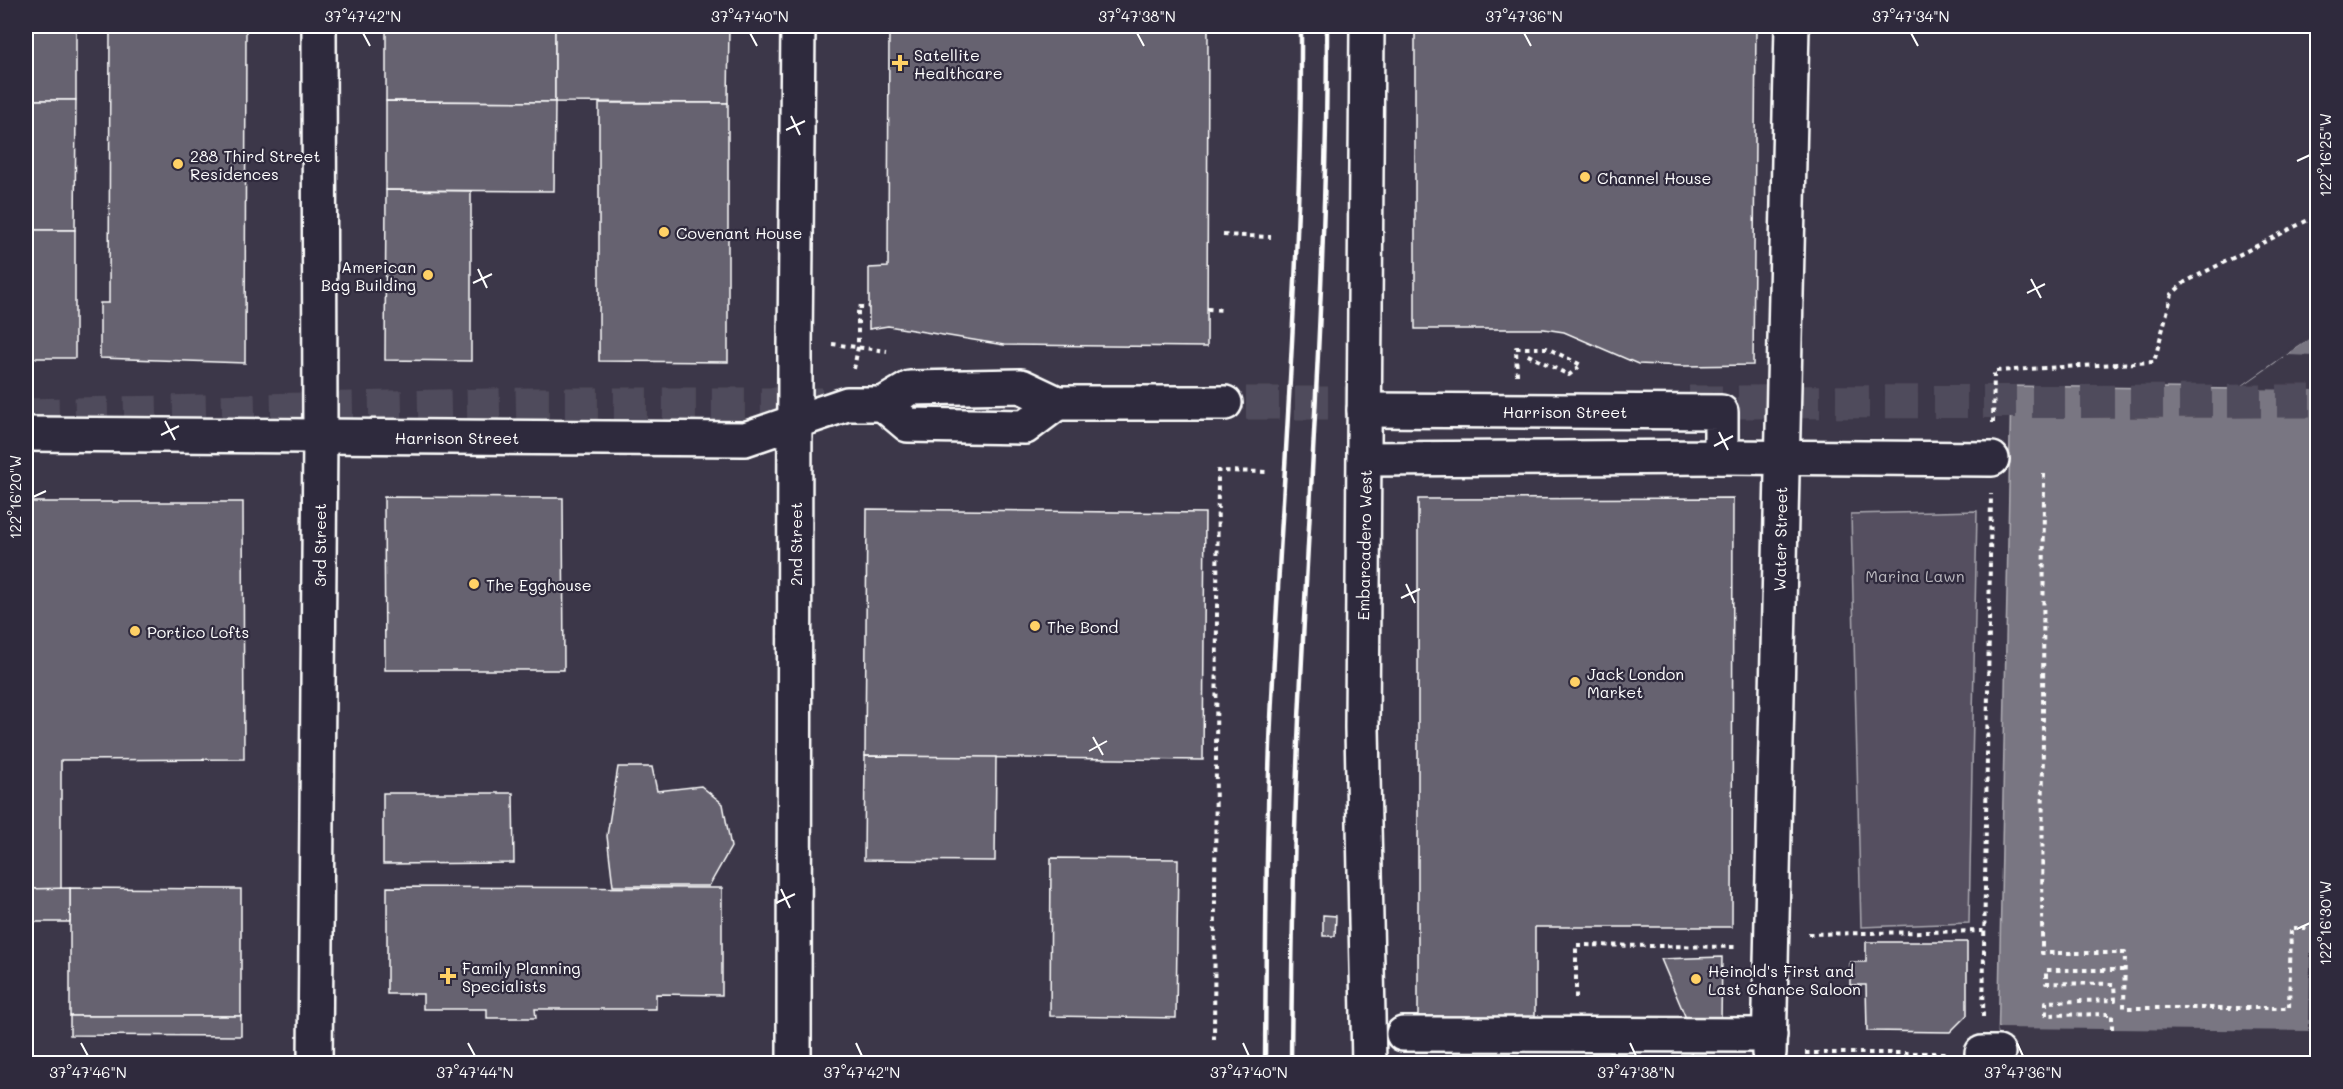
<svg xmlns="http://www.w3.org/2000/svg" width="2343" height="1089" font-family="Mali,sans-serif">
<style>
.green{fill:#555060;stroke:#aaa8b0;stroke-width:1.5}
.water{fill:#797682;stroke:#afadb4;stroke-width:1.5}
.pier{fill:#3c3749}
.building{fill:#666270;stroke:#fff;stroke-width:1.5}
.lines{fill:none;stroke-linecap:round;stroke-linejoin:round}
.primary-tunnel{stroke:#504b5b;stroke-width:33;stroke-dasharray:33 16;stroke-linecap:butt}
.street-casing{stroke:#fff;stroke-width:38}
.secondary-casing{stroke:#fff;stroke-width:38}
.path{stroke:#fff;stroke-width:4;stroke-dasharray:4.5 4.5;stroke-linecap:butt}
.street{stroke:#2f2a3d;stroke-width:33}
.secondary{stroke:#2f2a3d;stroke-width:33}
.rail{stroke:#fff;stroke-width:4.5}
.ticks{fill:none;stroke:#fff;stroke-width:2}
.poi-dot{fill:#ffd166;stroke:#2f2a3d;stroke-width:2}
.labels{text-anchor:middle;dominant-baseline:central;stroke-width:4.5;stroke-linejoin:round;paint-order:stroke}
.poi-label{font-size:16px;fill:#fff;stroke:#2f2a3d;text-anchor:start}
.street-label{font-size:16px;fill:#fff;stroke:#2f2a3d}
.park-label{font-size:16px;fill:#bbb9bf;stroke:#2f2a3d}
.neatline{fill:none;stroke:#fff;stroke-width:2}
.ticks-label{font-size:15px;text-anchor:middle;fill:#fff}
</style>
<rect width="100%" height="100%" fill="#3c3749"/>
<filter id="ink" filterUnits="userSpaceOnUse"><feTurbulence type="fractalNoise" baseFrequency=".0167" numOctaves="2"/><feDisplacementMap in="SourceGraphic" scale="12" xChannelSelector="R" yChannelSelector="G"/><feConvolveMatrix kernelMatrix="1 2 1 2 8 2 1 2 1" color-interpolation-filters="sRGB"/></filter>
<g filter="url(#ink)">
<!-- green -->
<path class="green" d="M1977,511L1969,923L1861,927L1851,514Z"/>
<!-- water -->
<path class="water" d="M2317,331V1063L1998,1053L2011,386L2238,389L2312,337Z"/>
<!-- pier -->
<g class="pier">
<path d="M2318,328L2313,337L2286,355L2317,356V390L2238,389L2284,357L2280,356Z"/>
<path d="M2310,953H2317V1064L1998,1063V1028L2309,1031Z"/>
</g>
<!-- building -->
<g class="building">
<rect x="26" y="26" width="50" height="74"/>
<path d="M110,26H246L245,363L100,358V303H109Z"/>
<path d="M386,26H555V102L386,101Z"/>
<path d="M555,26H729L728,103L555,102Z"/>
<path d="M889,26H1208L1207,347L1004,345L888,326L869,329V268L888,267Z"/>
<path d="M1415,26H1756L1753,365L1684,366L1638,364L1564,332L1544,329H1415Z"/>
<path d="M26,100H76L75,230H26Z"/>
<path d="M386,101L555,102L554,191L386,190Z"/>
<path d="M599,103H728V362L599,361Z"/>
<path d="M386,190L471,191V361L385,360Z"/>
<rect x="26" y="230" width="49" height="128"/>
<path d="M384,497L563,498L564,670H385Z"/>
<path d="M1733,498L1732,927H1535V1031L1418,1030V499Z"/>
<path d="M26,502H243L244,759L61,760V889H26Z"/>
<path d="M867,509L1205,513L1203,760L865,756Z"/>
<path d="M865,756L996,757L995,861L864,860Z"/>
<path d="M618,767H652L657,791L701,786L723,804L731,847L709,886H613L607,836Z"/>
<path d="M383,793H513L514,863L383,864Z"/>
<path d="M1051,858L1178,859L1176,1018L1050,1016Z"/>
<path d="M387,887L722,888V995L656,994V1009H535L536,1018H487V1009H423V994H387Z"/>
<path d="M70,888L241,889V1016H70Z"/>
<path d="M70,888V922H26V889Z"/>
<path d="M1323,915L1336,916L1335,936H1323Z"/>
<path d="M1866,942H1967V1015L1950,1032L1867,1031L1866,985H1850V962H1866Z"/>
<path d="M1722,957L1721,1021L1688,1023L1661,959Z"/>
<rect x="2316" y="977" width="2" height="36"/>
<path d="M70,1016H241V1036L70,1035Z"/>
</g>
<g class="lines">
<!-- primary-tunnel -->
<g class="primary-tunnel">
<path d="M1689,402L2318,401"/>
<path d="M1197,403H1392"/>
<path d="M918,404L1065,403"/>
<path d="M26,415L532,404H822"/>
</g>
<!-- street casing -->
<g class="street-casing">
<g id="street">
<path d="M883,404L908,425L1025,427L1057,403"/>
<path d="M1364,410L1721,412V457L1365,459"/>
<path d="M26,434L745,439L847,404H883L910,388L1021,386L1057,403H1225"/>
<path d="M1721,457L1992,459"/>
<path d="M1403,1034L1770,1035"/>
<path d="M1769,1053L1792,26"/>
<path d="M1982,1053H1998"/>
<path d="M315,1064L320,436L319,26"/>
<path d="M794,1064L795,346L798,26"/>
</g>
</g>
<!-- secondary casing -->
<g class="secondary-casing">
<path id="secondary" d="M1367,26L1362,728L1369,1064"/>
</g>
<!-- path -->
<g class="path">
<path d="M1223,235L1271,237"/>
<path d="M1207,309L1223,310"/>
<path d="M832,344L887,351"/>
<path d="M854,369L858,347V307H869"/>
<path d="M1517,375L1516,348H1547L1581,365L1569,375L1526,354"/>
<path d="M1993,423L1994,371L2154,362L2172,294L2185,282L2318,215"/>
<path d="M2044,474L2042,953H2125L2124,1008H2289L2291,928H2318"/>
<path d="M1808,934L1984,931"/>
<path d="M1576,998V945L1737,947"/>
<path d="M1983,1017L1991,494"/>
<path d="M2112,1029V1014L2046,1015V1002L2115,1000L2114,984L2046,983V970H2125"/>
<path d="M1214,1040L1218,471L1268,472"/>
<path d="M1805,1053H1948"/>
</g>
<!-- street -->
<use href="#street" class="street"/>
<!-- secondary -->
<use href="#secondary" class="secondary"/>
<!-- rail -->
<g class="rail">
<path d="M1265,1064C1266,942 1266,820 1272,698C1283,474 1302,250 1301,26"/>
<path d="M1291,1064C1292,942 1294,820 1300,698C1311,474 1327,250 1327,26"/>
</g>
</g>
</g>
<!-- ticks -->
<path class="ticks" d="M363,33L370,46M750,33L757,46M1137,33L1144,46M1524,33L1531,46M1911,33L1918,46M791,116L800,135M786,130L805,121M2297,161L2310,155M478,269L487,288M2031,279L2041,298M473,283L492,274M2027,293L2045,284M165,421L175,440M1719,432L1728,450M161,435L179,426M1714,446L1733,436M33,497L46,491M1406,584L1415,603M1401,598L1420,589M1093,737L1103,755M1089,751L1107,741M781,889L790,908M776,903L795,894M2297,929L2310,923M81,1043L88,1056M468,1043L475,1056M856,1043L862,1056M1243,1043L1249,1056M1630,1043L1636,1056M2017,1043L2023,1056"/>
<!-- markers -->
<g class="poi-dot">
<path d="M897 54h6v6h6v6h-6v6h-6v-6h-6v-6h6z"/>
<circle cx="178" cy="164" r="6"/>
<circle cx="1585" cy="177" r="6"/>
<circle cx="664" cy="232" r="6"/>
<circle cx="428" cy="275" r="6"/>
<circle cx="474" cy="584" r="6"/>
<circle cx="1035" cy="626" r="6"/>
<circle cx="135" cy="631" r="6"/>
<circle cx="1575" cy="682" r="6"/>
<path d="M445 967h6v6h6v6h-6v6h-6v-6h-6v-6h6z"/>
<circle cx="1696" cy="979" r="6"/>
</g>
<g class="labels">
<!-- poi labels -->
<g class="poi-label">
<text x="914" y="54">Satellite<tspan x="914" dy="18">Healthcare</tspan></text>
<text x="190" y="155">288 Third Street<tspan x="190" dy="18">Residences</tspan></text>
<text x="1597" y="177">Channel House</text>
<text x="676" y="232">Covenant House</text>
<text x="416" y="266" text-anchor="end">American<tspan x="416" dy="18">Bag Building</tspan></text>
<text x="486" y="584">The Egghouse</text>
<text x="1047" y="626">The Bond</text>
<text x="147" y="631">Portico Lofts</text>
<text x="1587" y="673">Jack London<tspan x="1587" dy="18">Market</tspan></text>
<text x="462" y="967">Family Planning<tspan x="462" dy="18">Specialists</tspan></text>
<text x="1708" y="970">Heinold's First and<tspan x="1708" dy="18">Last Chance Saloon</tspan></text>
</g>
<!-- street labels -->
<g class="street-label">
<text x="1565" y="411">Harrison Street</text>
<text x="457" y="437">Harrison Street</text>
<text transform="translate(1780 539) rotate(-89)">Water Street</text>
<text transform="translate(795 544) rotate(-90)">2nd Street</text>
<text transform="translate(319 545) rotate(-90)">3rd Street</text>
<text transform="translate(1364 545) rotate(-89)">Embarcadero West</text>
</g>
<!-- park labels -->
<g class="park-label">
<text x="1915" y="575">Marina Lawn</text>
</g>
</g>
<!-- margin -->
<rect width="2343" height="1089" fill="none" stroke="#2f2a3d" stroke-width="66"/>
<rect x="33" y="33" width="2277" height="1023" class="neatline"/>
<g class="ticks-label">
<text x="363" y="22">37°47'42"N</text>
<text x="750" y="22">37°47'40"N</text>
<text x="1137" y="22">37°47'38"N</text>
<text x="1524" y="22">37°47'36"N</text>
<text x="1911" y="22">37°47'34"N</text>
<text transform="translate(2326 155) rotate(-90)" y="5">122°16'25"W</text>
<text transform="translate(16 497) rotate(-90)" y="5">122°16'20"W</text>
<text transform="translate(2326 923) rotate(-90)" y="5">122°16'30"W</text>
<text x="88" y="1078">37°47'46"N</text>
<text x="475" y="1078">37°47'44"N</text>
<text x="862" y="1078">37°47'42"N</text>
<text x="1249" y="1078">37°47'40"N</text>
<text x="1636" y="1078">37°47'38"N</text>
<text x="2023" y="1078">37°47'36"N</text>
</g>
</svg>
